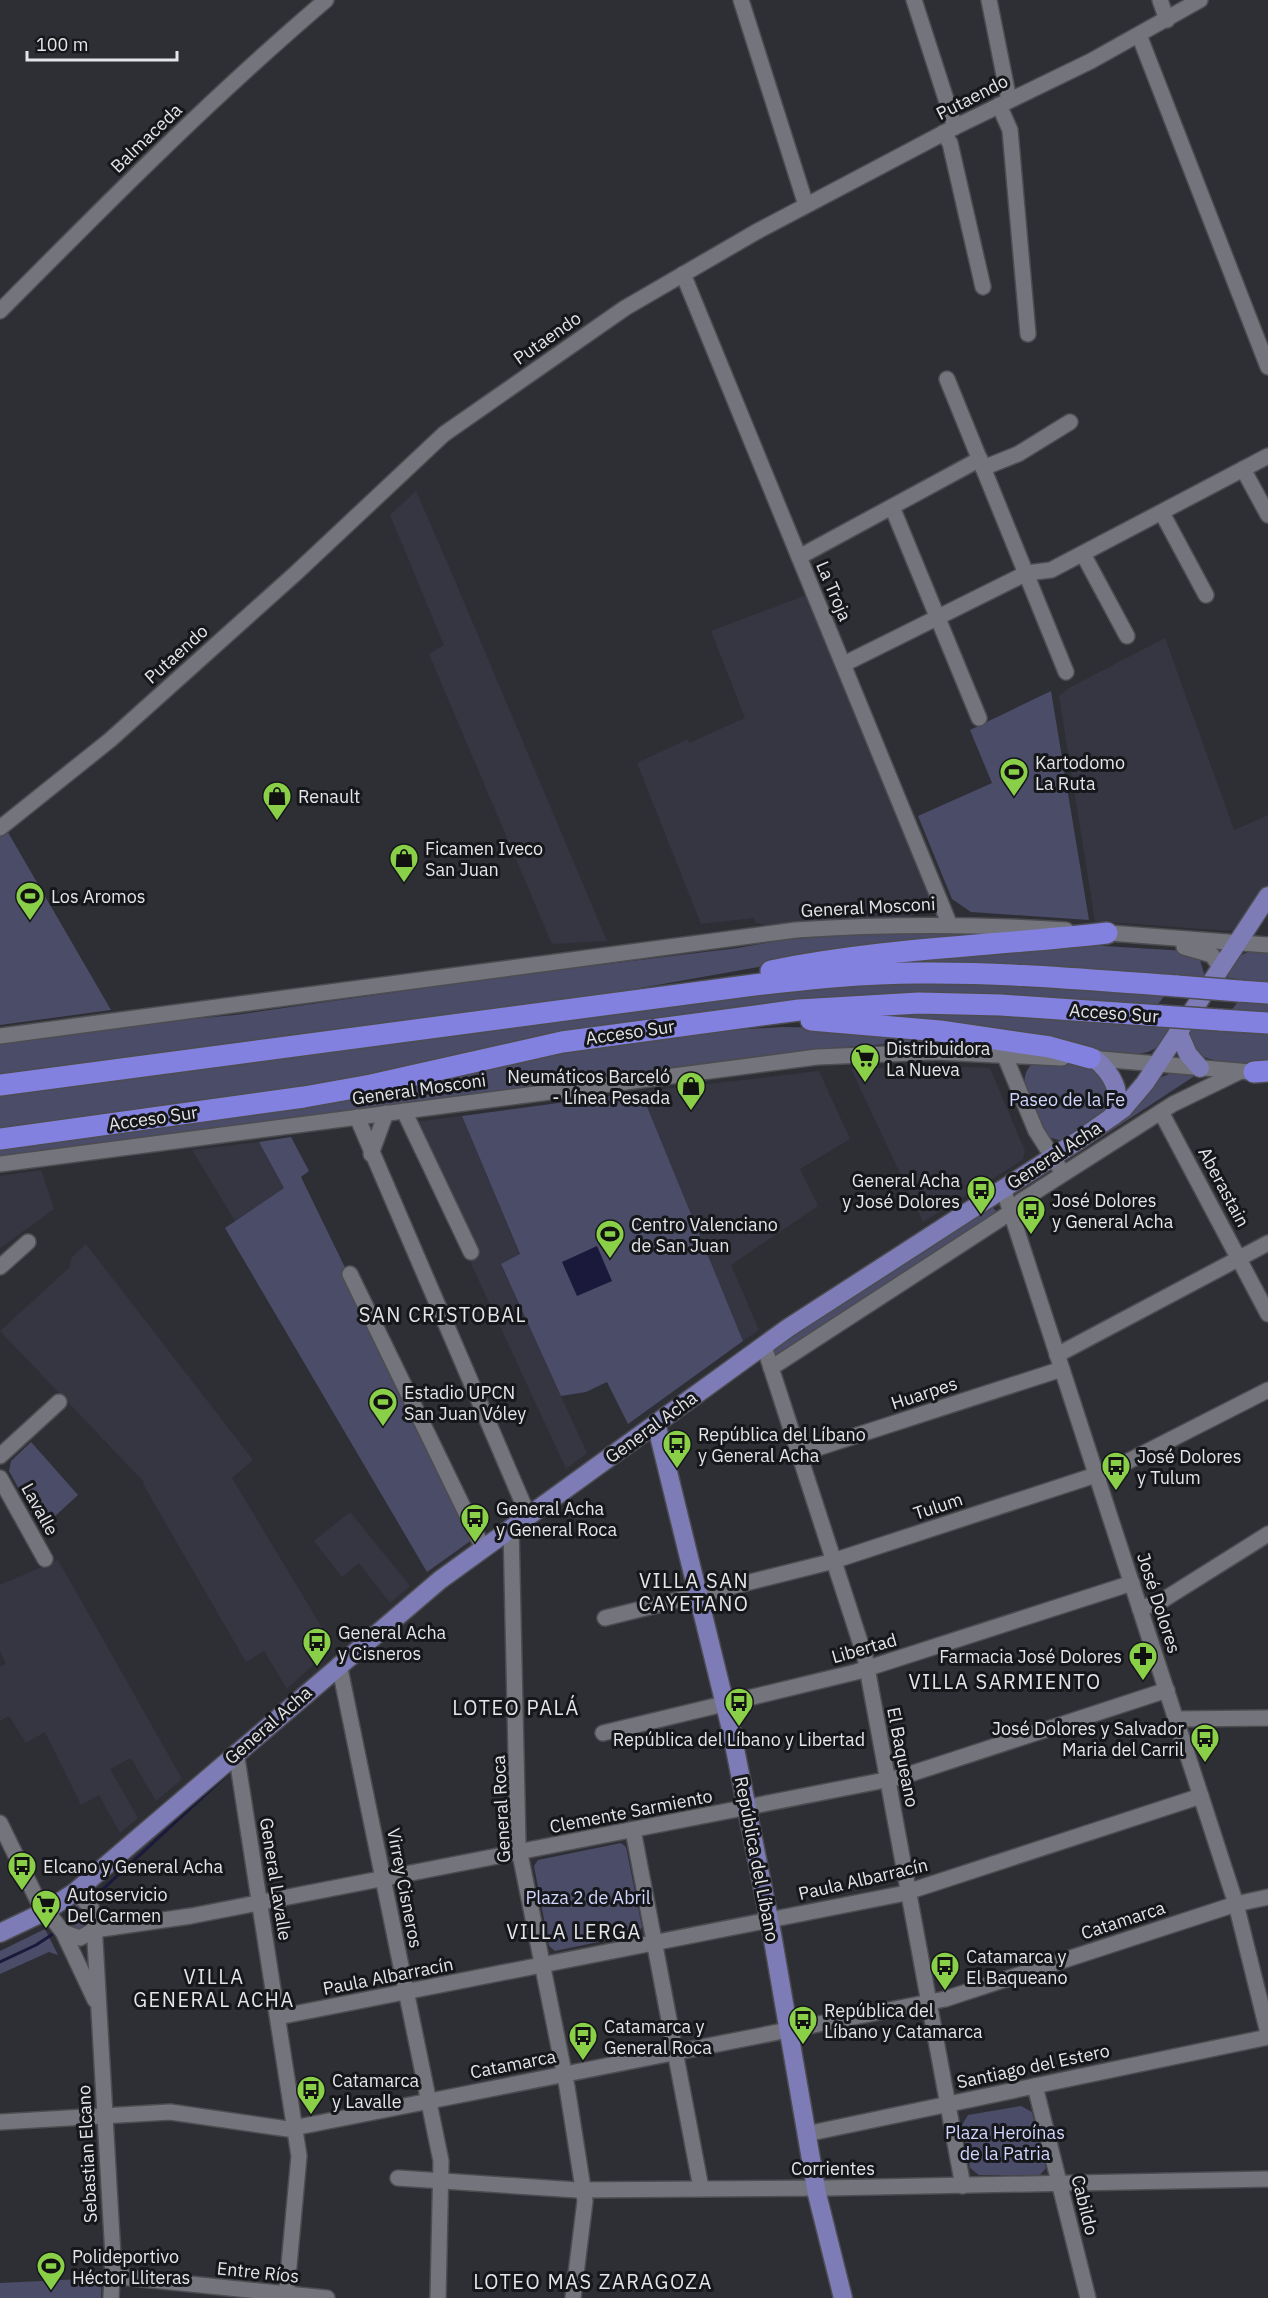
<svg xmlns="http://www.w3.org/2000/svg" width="1268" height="2298" font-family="'IBM Plex Sans',sans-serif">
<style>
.built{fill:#363643}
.green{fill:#4b4c68}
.water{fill:#1a183b}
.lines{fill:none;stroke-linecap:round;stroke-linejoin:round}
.stream{stroke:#1a183b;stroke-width:3}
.minor-casing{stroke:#4c4c51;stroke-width:18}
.major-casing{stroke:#4c4c51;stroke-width:21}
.highway-casing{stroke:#4c4c51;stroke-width:24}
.minor{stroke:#74747c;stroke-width:15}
.major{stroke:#7d7cb7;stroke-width:18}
.highway{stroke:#8381df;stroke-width:21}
.highway-bridge-casing{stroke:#4c4c51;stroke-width:24;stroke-linecap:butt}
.highway-bridge{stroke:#8381df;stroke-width:21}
.labels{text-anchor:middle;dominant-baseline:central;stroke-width:6;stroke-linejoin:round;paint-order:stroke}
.street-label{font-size:18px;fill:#e4e4e9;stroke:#16171a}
.poi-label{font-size:18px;fill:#e4e4e9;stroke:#16171a;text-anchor:start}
.park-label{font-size:18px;fill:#d1d4fe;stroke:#16171a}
.neighbourhood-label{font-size:20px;letter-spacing:1.5px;fill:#e4e4e9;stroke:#16171a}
</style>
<rect width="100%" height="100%" fill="#2e2e35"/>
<!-- built -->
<g class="built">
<path d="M416,491L450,569L607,941L552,944L429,654L444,645L390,515Z"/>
<path d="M809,594L931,889L929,905L909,918L776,927L756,923L754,918L701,924L637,763L688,739L689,743L745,718L711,631Z"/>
<path d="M1165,638L1234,830L1268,815V885L1242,922L1230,931L1095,921L1059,696L1069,688Z"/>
<path d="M936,1066L990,1068L1025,1151L1023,1160L923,1222L851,1069Z"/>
<path d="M819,1071L850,1139L800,1169L818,1206L731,1265L759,1330L743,1341L641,1092Z"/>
<path d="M462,1116L520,1255L501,1265L587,1453L566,1469L406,1123Z"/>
<path d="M259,1142L284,1188L235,1221L192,1150Z"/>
<path d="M41,1170L54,1209L0,1248V1176Z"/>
<path d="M86,1244L253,1460L232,1478L333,1646L287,1689L264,1651L246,1662L143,1484L144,1482L0,1331L70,1267L71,1258Z"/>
<path d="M350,1512L410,1586L390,1603L359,1563L342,1577L314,1541Z"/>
<path d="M58,1560L182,1779L156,1801L131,1758L110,1769L138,1818L120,1833L99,1795L81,1805L45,1732L26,1743L9,1716L0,1721V1667L6,1664L0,1651V1585Z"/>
</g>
<!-- green -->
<g class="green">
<path d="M1051,691L1089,920L971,912L952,899L918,816L992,783L970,730Z"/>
<path d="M6,829L111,1010L0,1025V834Z"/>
<path d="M911,930L1000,932L787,962L635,989L513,1008L0,1076V1044L159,1022L235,1015L516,975L738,948L782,940Z"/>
<path d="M1072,944L1186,951L1200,960L1205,977L978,964H879Z"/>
<path d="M1251,951H1268V983L1224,977L1239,956Z"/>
<path d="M934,978L1165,995L1156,1007L1005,998L540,1037L368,1079L0,1129V1094L781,990Z"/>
<path d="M1240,999L1268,1002V1015L1230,1012Z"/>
<path d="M882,1013H965L1172,1027L1158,1047L1148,1052L1127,1056L851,1015Z"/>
<path d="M782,1027L854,1028L1040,1049L887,1044L819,1049L0,1157V1148L310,1106L363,1097L526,1058L636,1041L717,1031Z"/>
<path d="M1191,1028L1268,1033V1066L1220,1063L1221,1061C1198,1058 1198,1054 1187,1034Z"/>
<path d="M1051,1062L1089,1064L1105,1074L1110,1106L1101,1116L1062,1141L1045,1136C1037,1116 1013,1084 1031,1065Z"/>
<path d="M1174,1072L1196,1075L1088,1146L1086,1142L1157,1079Z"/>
<path d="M641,1092L743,1341L628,1424L607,1382L586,1392L561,1396L501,1264L520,1254L462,1116Z"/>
<path d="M291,1137L309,1171L301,1177L476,1537L427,1572L225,1228L284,1188L259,1142Z"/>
<path d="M991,1206L999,1214L774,1360L770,1350Z"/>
<path d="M31,1442L78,1495L41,1529L9,1471L11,1461Z"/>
<path d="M621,1843L626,1847L642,1927L637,1934L555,1951L549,1946L534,1866L538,1860Z"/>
<path d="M77,1904L85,1910L87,1929L82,1932L68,1928C64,1916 68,1911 77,1904Z"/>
<path d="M45,1929L58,1955L49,1952L0,1974V1951Z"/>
<path d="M1021,2106L1032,2112L1046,2168L1040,2175H979L970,2168L962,2125L968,2115Z"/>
<path d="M102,2278L101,2298H0V2283Z"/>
</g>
<!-- water -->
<path class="water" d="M597,1246L612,1281L577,1296L562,1262Z"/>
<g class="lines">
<!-- stream -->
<g class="stream">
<path d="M90,1901L233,1769"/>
<path d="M64,1926L83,1908"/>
<path d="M0,1962L36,1945L56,1932"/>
</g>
<!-- minor casing -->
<g class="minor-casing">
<g id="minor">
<path d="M741,0L806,205"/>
<path d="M914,0L955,127"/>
<path d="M989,0L1009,100"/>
<path d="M1160,0L1167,20"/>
<path d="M1139,35L1268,367"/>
<path d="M999,105L1010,130L1028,334"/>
<path d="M943,133L950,143L983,287"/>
<path d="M683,274L949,923"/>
<path d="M0,311C106,204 211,98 326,0"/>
<path d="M947,379L1066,672"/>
<path d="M983,468L1018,454L1070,422"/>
<path d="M1243,469L1268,515"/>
<path d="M892,507L979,718"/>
<path d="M1162,513L1206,595"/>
<path d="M1083,554L1127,636"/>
<path d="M799,557L980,459"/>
<path d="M844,664L1027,573L1051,570L1268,456"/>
<path d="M0,828L110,740L296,573L444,434L625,308L756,232L955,127L1091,61L1200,0"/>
<path d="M1096,932L1268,945"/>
<path d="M1184,947L1212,955L1220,967"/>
<path d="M0,1036L796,930C887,924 976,924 1066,930"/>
<path d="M1004,1054L1036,1131L1059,1167"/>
<path d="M1089,1058L1262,1073"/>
<path d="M404,1111L471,1252"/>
<path d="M1161,1112L1268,1314"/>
<path d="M357,1117L528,1515"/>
<path d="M371,1154L386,1113"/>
<path d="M0,1164L817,1057L935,1052L1062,1058"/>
<path d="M1003,1188L1236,1904L1268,2033"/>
<path d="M0,1267L28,1242"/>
<path d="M350,1274L483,1548"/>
<path d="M764,1346L865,1657L963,2186"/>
<path d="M1057,1355L1268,1243"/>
<path d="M771,1368L1011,1212L1021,1201L1173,1104L1239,1072"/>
<path d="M799,1454L1062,1369"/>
<path d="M0,1456L59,1402"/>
<path d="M0,1478L45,1559"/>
<path d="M511,1527L518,1844L567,2087L585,2201L573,2298"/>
<path d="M1140,1609L1163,1600L1268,1534"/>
<path d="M605,1618L830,1562L1111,1470L1268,1390"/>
<path d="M339,1664L441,2161L438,2298"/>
<path d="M1176,1719L1268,1718"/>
<path d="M603,1733L856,1672L1132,1583"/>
<path d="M236,1752L299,2156L286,2298"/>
<path d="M0,1823L37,1899L63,1932L95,2000"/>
<path d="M633,1830L701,2188"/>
<path d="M75,1892L91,1907L94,1923L113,2256L111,2298"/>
<path d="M63,1932L80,1938L94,1930L191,1916L901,1777L1167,1690"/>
<path d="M278,2017L901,1894L1201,1796"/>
<path d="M1035,2086L1088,2298"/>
<path d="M0,2122L170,2112L288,2129L945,1999L1236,1904L1268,1897"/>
<path d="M806,2134L1268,2037"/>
<path d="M398,2178L577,2190L828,2188L1268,2179"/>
<path d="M112,2276L327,2298"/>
</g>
</g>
<!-- major casing -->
<g class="major-casing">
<g id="major">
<path d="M1178,1031L1188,1054L1200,1068"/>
<path d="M1094,1058C1112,1073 1124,1093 1113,1116"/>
<path d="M656,1423L731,1729L772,1934L817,2194L843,2298"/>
<path d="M0,1933L46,1911L75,1892L440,1580L788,1328L1079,1140L1123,1109L1145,1083L1268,896"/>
</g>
</g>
<!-- highway casing -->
<g class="highway-casing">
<g id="highway">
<path d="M771,971C882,948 995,946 1107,933"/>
<path d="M1239,991L1268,993"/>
<path d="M811,1020L940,1031L1050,1047L1090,1058"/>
<path d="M1220,1020L1268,1023"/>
<path d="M1254,1072L1268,1071"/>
<path d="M0,1085L754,985C808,979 863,973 918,973C1004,972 1090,980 1177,986"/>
<path d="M0,1139L304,1097L371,1085L562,1042L799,1010L919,1003L1001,1005L1161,1016"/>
</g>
</g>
<!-- minor -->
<use href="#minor" class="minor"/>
<!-- major -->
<use href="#major" class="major"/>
<!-- highway -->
<use href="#highway" class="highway"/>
<!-- highway-bridge casing -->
<g class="highway-bridge-casing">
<g id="highway-bridge">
<path d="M1177,986L1239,991"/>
<path d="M1161,1016L1220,1020"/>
</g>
</g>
<!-- highway-bridge -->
<use href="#highway-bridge" class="highway-bridge"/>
</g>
<!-- icons -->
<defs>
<g id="stadium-pin" transform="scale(1.5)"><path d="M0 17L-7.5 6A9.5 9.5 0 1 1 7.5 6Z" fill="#89cf48" stroke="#16171a"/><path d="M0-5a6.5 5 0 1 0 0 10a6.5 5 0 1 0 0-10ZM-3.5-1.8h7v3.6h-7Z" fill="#111"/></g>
<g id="shop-pin" transform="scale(1.5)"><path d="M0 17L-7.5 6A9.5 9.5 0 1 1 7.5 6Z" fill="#89cf48" stroke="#16171a"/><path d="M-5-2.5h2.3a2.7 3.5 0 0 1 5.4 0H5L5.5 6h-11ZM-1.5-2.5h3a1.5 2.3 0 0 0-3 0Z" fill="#111"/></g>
<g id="supermarket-pin" transform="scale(1.5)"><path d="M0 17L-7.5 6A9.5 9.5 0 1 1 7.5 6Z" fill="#89cf48" stroke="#16171a"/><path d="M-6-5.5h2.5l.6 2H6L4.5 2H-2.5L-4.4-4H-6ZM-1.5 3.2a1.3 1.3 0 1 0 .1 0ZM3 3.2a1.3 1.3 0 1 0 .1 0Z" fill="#111"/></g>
<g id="bus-pin" transform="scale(1.5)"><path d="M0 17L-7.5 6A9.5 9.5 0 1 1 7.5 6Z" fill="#89cf48" stroke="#16171a"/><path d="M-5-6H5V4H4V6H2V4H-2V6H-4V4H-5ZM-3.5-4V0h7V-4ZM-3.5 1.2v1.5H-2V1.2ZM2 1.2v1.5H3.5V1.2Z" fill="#111"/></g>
<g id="pharmacy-pin" transform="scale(1.5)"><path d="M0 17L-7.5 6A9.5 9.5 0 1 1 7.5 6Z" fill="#89cf48" stroke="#16171a"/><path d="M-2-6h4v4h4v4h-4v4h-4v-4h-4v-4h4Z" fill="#111"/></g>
</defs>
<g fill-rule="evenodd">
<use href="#stadium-pin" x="1014" y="772"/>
<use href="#shop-pin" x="277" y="796"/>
<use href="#shop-pin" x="404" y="858"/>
<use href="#stadium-pin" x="30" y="896"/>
<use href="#supermarket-pin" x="865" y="1058"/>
<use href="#shop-pin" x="691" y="1086"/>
<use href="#bus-pin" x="981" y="1190"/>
<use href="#bus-pin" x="1031" y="1210"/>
<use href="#stadium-pin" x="610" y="1234"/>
<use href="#stadium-pin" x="383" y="1402"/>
<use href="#bus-pin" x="677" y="1444"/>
<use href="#bus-pin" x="1116" y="1466"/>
<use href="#bus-pin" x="475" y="1518"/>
<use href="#bus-pin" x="317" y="1642"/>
<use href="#pharmacy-pin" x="1143" y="1656"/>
<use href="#bus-pin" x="739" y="1702"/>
<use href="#bus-pin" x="1205" y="1738"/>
<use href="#bus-pin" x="22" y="1866"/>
<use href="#supermarket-pin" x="46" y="1904"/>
<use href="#bus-pin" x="945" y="1966"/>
<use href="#bus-pin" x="803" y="2020"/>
<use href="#bus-pin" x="583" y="2036"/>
<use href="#bus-pin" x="311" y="2090"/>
<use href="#stadium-pin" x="51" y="2266"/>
</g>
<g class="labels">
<!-- street labels -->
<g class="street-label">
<text transform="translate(972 97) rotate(-27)">Putaendo</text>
<text transform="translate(146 138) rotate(-44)">Balmaceda</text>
<text transform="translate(547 338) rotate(-35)">Putaendo</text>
<text transform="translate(834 591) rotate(67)">La Troja</text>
<text transform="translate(176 654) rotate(-42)">Putaendo</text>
<text transform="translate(868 907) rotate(-3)">General Mosconi</text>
<text transform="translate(1114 1013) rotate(4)">Acceso Sur</text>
<text transform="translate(630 1032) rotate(-8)">Acceso Sur</text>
<text transform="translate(419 1089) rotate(-8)">General Mosconi</text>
<text transform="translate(153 1118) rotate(-8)">Acceso Sur</text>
<text transform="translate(1054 1155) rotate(-33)">General Acha</text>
<text transform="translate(1224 1187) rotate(62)">Aberastain</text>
<text transform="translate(924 1393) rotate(-18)">Huarpes</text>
<text transform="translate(651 1427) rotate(-36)">General Acha</text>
<text transform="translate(938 1506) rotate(-18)">Tulum</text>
<text transform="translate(40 1509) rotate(61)">Lavalle</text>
<text transform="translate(1159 1603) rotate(72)">José Dolores</text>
<text transform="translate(864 1648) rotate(-16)">Libertad</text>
<text transform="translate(268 1725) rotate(-41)">General Acha</text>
<text transform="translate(903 1757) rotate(79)">El Baqueano</text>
<text transform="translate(501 1809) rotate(-93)">General Roca</text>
<text transform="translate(631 1811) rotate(-11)">Clemente Sarmiento</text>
<text transform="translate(757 1859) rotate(79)">República del Líbano</text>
<text transform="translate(276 1879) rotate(81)">General Lavalle</text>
<text transform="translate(863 1879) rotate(-13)">Paula Albarracín</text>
<text transform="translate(405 1888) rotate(79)">Virrey Cisneros</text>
<text transform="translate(1123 1920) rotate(-18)">Catamarca</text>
<text transform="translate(388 1976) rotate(-11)">Paula Albarracín</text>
<text transform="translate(513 2064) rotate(-11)">Catamarca</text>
<text transform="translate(1033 2066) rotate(-12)">Santiago del Estero</text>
<text transform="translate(87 2154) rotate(-93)">Sebastian Elcano</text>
<text x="833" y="2168">Corrientes</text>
<text transform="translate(1085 2205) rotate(76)">Cabildo</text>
<text transform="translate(258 2272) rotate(6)">Entre Ríos</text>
</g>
<!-- poi labels -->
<g class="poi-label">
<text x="1035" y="762">Kartodomo<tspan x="1035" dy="21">La Ruta</tspan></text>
<text x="298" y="796">Renault</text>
<text x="425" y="848">Ficamen Iveco<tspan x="425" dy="21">San Juan</tspan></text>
<text x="51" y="896">Los Aromos</text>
<text x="886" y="1048">Distribuidora<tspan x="886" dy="21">La Nueva</tspan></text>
<text x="670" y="1076" text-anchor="end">Neumáticos Barceló<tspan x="670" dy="21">- Línea Pesada</tspan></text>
<text x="960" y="1180" text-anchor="end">General Acha<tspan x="960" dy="21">y José Dolores</tspan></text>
<text x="1052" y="1200">José Dolores<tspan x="1052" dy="21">y General Acha</tspan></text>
<text x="631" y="1224">Centro Valenciano<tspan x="631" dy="21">de San Juan</tspan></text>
<text x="404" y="1392">Estadio UPCN<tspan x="404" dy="21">San Juan Vóley</tspan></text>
<text x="698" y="1434">República del Líbano<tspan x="698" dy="21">y General Acha</tspan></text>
<text x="1137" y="1456">José Dolores<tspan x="1137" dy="21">y Tulum</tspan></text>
<text x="496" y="1508">General Acha<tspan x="496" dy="21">y General Roca</tspan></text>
<text x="338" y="1632">General Acha<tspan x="338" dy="21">y Cisneros</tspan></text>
<text x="1122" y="1656" text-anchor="end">Farmacia José Dolores</text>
<text x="1184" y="1728" text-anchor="end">José Dolores y Salvador<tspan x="1184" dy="21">Maria del Carril</tspan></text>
<text x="739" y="1739" text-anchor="middle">República del Líbano y Libertad</text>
<text x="43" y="1866">Elcano y General Acha</text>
<text x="67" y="1894">Autoservicio<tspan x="67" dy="21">Del Carmen</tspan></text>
<text x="966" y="1956">Catamarca y<tspan x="966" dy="21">El Baqueano</tspan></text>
<text x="824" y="2010">República del<tspan x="824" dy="21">Líbano y Catamarca</tspan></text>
<text x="604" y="2026">Catamarca y<tspan x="604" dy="21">General Roca</tspan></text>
<text x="332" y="2080">Catamarca<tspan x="332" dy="21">y Lavalle</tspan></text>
<text x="72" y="2256">Polideportivo<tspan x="72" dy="21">Héctor Lliteras</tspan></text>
</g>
<!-- park labels -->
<g class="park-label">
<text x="1067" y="1099">Paseo de la Fe</text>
<text x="588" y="1897">Plaza 2 de Abril</text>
<text x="1005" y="2132">Plaza Heroínas<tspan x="1005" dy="21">de la Patria</tspan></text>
</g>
<!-- neighbourhood labels -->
<g class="neighbourhood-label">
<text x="443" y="1314">SAN CRISTOBAL</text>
<text x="694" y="1580">VILLA SAN<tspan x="694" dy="23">CAYETANO</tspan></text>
<text x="1005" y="1681">VILLA SARMIENTO</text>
<text x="516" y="1707">LOTEO PALÁ</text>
<text x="574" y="1931">VILLA LERGA</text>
<text x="214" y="1976">VILLA<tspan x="214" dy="23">GENERAL ACHA</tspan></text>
<text x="593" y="2281">LOTEO MAS ZARAGOZA</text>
</g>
</g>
<!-- scale -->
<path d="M27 51v9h150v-9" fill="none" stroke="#e4e4e9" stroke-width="3"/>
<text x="36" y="51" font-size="18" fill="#e4e4e9" stroke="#16171a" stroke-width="4.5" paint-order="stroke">100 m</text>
</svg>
